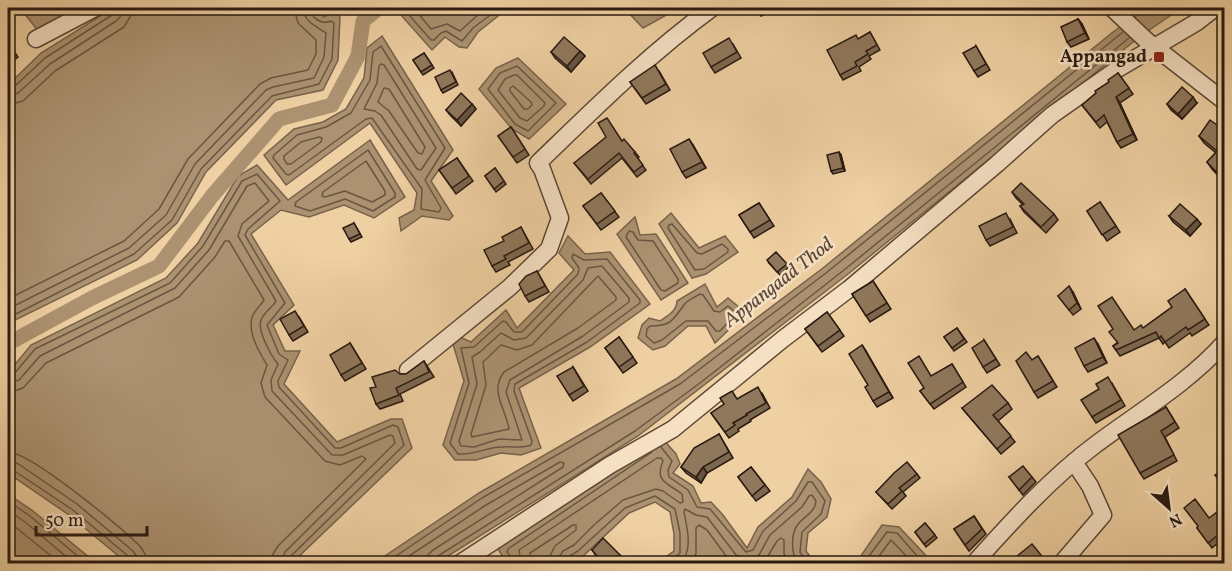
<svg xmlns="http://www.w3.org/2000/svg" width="1232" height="571" font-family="Vollkorn,serif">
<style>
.water{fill:#ac9271;stroke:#78624b;stroke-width:1.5}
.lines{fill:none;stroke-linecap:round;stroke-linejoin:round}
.shore{stroke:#6a5641;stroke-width:1.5}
.canal{stroke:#ac9271;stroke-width:15}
.minor-casing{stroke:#5a4735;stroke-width:19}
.minor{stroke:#f5e0c3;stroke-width:16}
.wall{fill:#7c674f;stroke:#291911;stroke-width:1.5}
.shaded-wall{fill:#655440;stroke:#291911;stroke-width:1.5}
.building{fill:#90785c;stroke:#291911;stroke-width:1.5}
.poi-dot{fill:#8f2418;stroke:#f5e0c3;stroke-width:2}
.labels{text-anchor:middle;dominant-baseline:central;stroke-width:5;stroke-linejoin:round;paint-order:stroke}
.poi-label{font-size:18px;font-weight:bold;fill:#291911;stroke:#f5e0c3;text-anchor:end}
.water-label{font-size:20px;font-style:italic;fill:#5d4937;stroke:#f5e0c3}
</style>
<rect width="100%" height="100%" fill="#efd0a2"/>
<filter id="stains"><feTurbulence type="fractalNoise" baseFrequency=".00333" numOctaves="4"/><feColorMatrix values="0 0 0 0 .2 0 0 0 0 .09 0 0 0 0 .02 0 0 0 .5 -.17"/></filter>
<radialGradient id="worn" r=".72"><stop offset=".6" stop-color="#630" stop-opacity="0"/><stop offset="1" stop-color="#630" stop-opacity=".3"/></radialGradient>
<!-- water -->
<g class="water">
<path d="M20,8H85L39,32Z"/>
<path d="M113,8H314L324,17L335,10L340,17L338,60L323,90L276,100L206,172L177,223L137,260L13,321L8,327V85L41,53Z"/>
<path d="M404,8H493L498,16L478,32L467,48L459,47L445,37L432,50L400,14Z"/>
<path d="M624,8H679L643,28Z"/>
<path d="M1148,8H1181L1138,38L848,274L638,436L437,563L373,564L479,493L676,379L823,268L1113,32Z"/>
<path d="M382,36L453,150L431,181L453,216L449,220L422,216L401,231L399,218L414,210L417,193L370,123L286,185L264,155L294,129L323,122L346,109L364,78L367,48Z"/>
<path d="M518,58L566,104L529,139L512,129L479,89L496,68Z"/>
<path d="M370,140L405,197L374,218L344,205L309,217L281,210L251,234L294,305L273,325L285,351H300L284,384L337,442L391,419H402L412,448L292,563H127L69,515L8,473V373L31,345L166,278L198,243L238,176L257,165L288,200Z"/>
<path d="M671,213L699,248L725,236L738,252L706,274L692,278L659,224Z"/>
<path d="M635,217L640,235L656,234L688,283L661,300L617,234Z"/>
<path d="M568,236L585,254L610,252L650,304L590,347L519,388L541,448L521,455L501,453L476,460H455L443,445L464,381L452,341L460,337L471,342L506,310L517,328L574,270L559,253Z"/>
<path d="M705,284L717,307L728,298L741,309L739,320L715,343L706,326H688L665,346L653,350L638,338L642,325L649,318L660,321C667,316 677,311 677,301Z"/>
<path d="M662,438L676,454L680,464L673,473L693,486L701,503L711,502L723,515L747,548L758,527L792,497L808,469L821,482L831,499L827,517L808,533L806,551L815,563H657L674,551V534L670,512L655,502L629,513L582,557L566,563H510L503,557L498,549L523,530Z"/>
<path d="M8,494L33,511L96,563H8Z"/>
<path d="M882,525L899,527L933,563H856Z"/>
</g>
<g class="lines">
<!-- shore -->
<g class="shore">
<path d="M409,8V15L431,40H434L441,33L446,31L462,41L473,28L489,16L488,8"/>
<path d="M416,8L417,12L431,29L447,24L460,31L480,13V8"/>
<path d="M381,46L445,148L425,180L441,208L439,212L421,209L422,189L372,118L366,119L289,175L286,174L273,158L274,155L297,135L326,127L351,113L370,80L373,52Z"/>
<path d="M381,64L384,65L436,148L421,170L417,169L381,115L375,111L364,109L377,83L379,66Z"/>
<path d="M517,66L556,103L528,131L515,124L488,89L500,73Z"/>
<path d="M514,75H517L545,103L544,106L527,121L520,118L498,90L505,79Z"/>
<path d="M513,86L531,102L532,105L528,109H524L510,91V88Z"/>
<path d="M8,88L14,87L45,58L112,15L115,8"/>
<path d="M384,88L389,89L425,147L422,154L418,153L389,111L378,102Z"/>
<path d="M8,96L18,93L50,64L116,21L121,16L123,8"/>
<path d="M8,105L23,101L55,71L124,27L130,17L132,8"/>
<path d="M319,137L322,138L321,142L291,164H287L284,159V156L301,142Z"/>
<path d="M368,150L395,193V197L373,211L345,199L310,211L295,206L296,202Z"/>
<path d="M366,161L385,191V195L372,202L345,191L325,197L322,196L323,192Z"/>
<path d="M672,224L697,253L702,254L722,244L728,249V252L704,269L695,270L668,228L669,225Z"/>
<path d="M629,231L633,232L638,240L653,241L678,279V283L665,291L661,290L626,237Z"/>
<path d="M573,254L584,260L607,259L640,300V303L587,342L515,384L514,391L532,441L531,445C520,449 513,446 502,447C486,447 477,455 458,454L450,443L469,383L461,348L474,347L503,321L506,322L514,332H522L578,274L579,268L572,258Z"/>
<path d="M602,266L629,298V302L583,336L510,380L506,392L522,440L499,439L474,447L461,446L459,441L477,384L472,357L480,352L501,333L514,340L526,338L583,280L588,268Z"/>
<path d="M598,276L616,297V300L578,328L504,372C489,391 506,409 509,429L472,437L471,434L486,385L483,362L501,345L517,350L532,345Z"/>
<path d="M700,294L703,295L714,311L720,312L728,306L734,311L733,317L720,331H716L708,321H686L662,340L654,343L646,336L647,329L650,326C671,326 672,321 684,305C687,300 695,297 700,294Z"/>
<path d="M8,299L124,241L159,209L188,159L260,84L271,78L308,70L316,54V40L298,23L294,8"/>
<path d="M8,309L129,248L166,215L195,164L266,90L273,87L314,78L324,57L326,33C316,26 304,22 303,8"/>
<path d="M8,318L134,254L172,220L201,169L272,96L319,84L332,59L334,23L331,21C321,25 311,18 310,8"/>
<path d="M8,376L14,374L35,349L170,283L203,246L242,181L257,174L280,201L248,229L245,235L285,303L267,325L279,354L288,360L278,381L279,387L335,448H341L393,425L398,427L404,445L290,557L288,564"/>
<path d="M8,383L19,380L40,356L175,288L209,250L247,186L255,183L269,201L242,224L238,236L276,301C272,308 264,312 261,320C257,330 271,356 278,364L271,380L272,391L332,455H343L390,435L393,436L395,443L285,552L281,564"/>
<path d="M8,393L23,388L46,363L179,297L215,257L225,241H229L264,300C261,305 256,309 253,315C246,330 259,352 267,365L261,383L265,397L325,461L340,465L362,456L366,459L278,546L273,554L272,564"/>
<path d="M661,447L672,461L668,470L669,477L688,490L697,507L710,509L746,552L753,550L763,531L796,501L808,482H812L825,501L821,514L802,532L800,552L808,564"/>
<path d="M8,452C32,453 119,526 140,546L145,554L146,564"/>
<path d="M8,461L17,463L77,504L133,551L137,557V564"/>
<path d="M8,469L13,470L73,510L128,556L130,564"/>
<path d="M8,501L30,516L87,564"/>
<path d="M8,510L25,522L75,564"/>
<path d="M8,521L61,564"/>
<path d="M384,564L482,498L680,384L826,273L1123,32"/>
<path d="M397,564L486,505L560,462L564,463L563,467L433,550L428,555L427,564"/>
<path d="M434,564L438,556L635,431L700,383L844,270L1129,38"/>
<path d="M513,564L512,558L507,552L508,549L652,452"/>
<path d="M521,564L519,550L657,458H661L663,461C654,482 668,483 682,494L683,502L680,503L663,491L656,489L623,500L594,525L574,545L563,551L559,557L558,564"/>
<path d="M530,564V553L573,525H576V530L555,546L551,554L549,564"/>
<path d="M566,564L568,557L578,551L625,508L655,496L675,509L680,533V553L667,564"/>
<path d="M679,564C694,552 687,528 684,512L685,509L696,515L707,517L736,555L748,560L759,555L770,535L802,507L809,496L812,495L816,501C815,512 806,515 799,523C790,533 791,553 798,564"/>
<path d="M692,564L696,553V528L699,525L707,530L732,564"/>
<path d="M763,564L777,541L781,538L784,540V553L787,564"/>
<path d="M863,564L887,532L897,533L924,564"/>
<path d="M873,564L891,540L914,564"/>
</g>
<!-- canal -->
<path class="canal" d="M8,346L11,342L92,298L159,266L212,196L279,119L332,105L358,56L363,21L379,8"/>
<!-- minor casing -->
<g class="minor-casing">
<g id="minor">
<path d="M1112,8L1147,41L1224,101"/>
<path d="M36,39L95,8"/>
<path d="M408,370L510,287L549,249L560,218L542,169L538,163C594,109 649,54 712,8"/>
<path d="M977,560C1014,519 1051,478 1095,445C1139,412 1187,384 1224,343"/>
<path d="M459,564L610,465L673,429L783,339L849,289L997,164L1052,115L1119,68L1197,22L1215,8"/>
<path d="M1061,564L1103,515L1090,486L1074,462"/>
</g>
</g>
<!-- minor -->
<use href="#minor" class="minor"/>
</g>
<!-- wall -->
<g class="wall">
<path d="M345,8H358L349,13Z"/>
<path d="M756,8H778L761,16Z"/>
<path d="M1078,19L1082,24L1089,39L1071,47L1067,42Z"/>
<path d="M870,32L880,50L869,56L871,59L859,67L861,71L843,80L840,75L858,39Z"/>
<path d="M8,42L18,57L8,65Z"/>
<path d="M733,44L741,58L715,73L711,67Z"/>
<path d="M976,46L990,70L978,77L974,71Z"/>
<path d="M580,51L585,56L571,72L555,58L551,52Z"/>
<path d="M424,53L434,68L423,75L413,60Z"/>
<path d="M659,71L670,90L646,104L630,82Z"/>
<path d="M452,72L458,85L443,93L441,90Z"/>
<path d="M1118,73L1133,94L1120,103L1137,140L1121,148L1117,142L1107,122L1100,128L1082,105L1109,82Z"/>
<path d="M1197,103L1182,119L1171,110L1167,104Z"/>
<path d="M472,104L476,109L461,126L450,115L446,110Z"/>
<path d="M511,127L529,155L517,163L498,136Z"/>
<path d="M1224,130V182L1212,169L1207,162L1216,153L1204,143L1199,136Z"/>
<path d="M622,141L635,152L639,157L637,158L646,170L637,177L622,158L591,184L574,163Z"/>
<path d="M693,145L706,168L686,178L682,172Z"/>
<path d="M841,155L845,171L833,174L831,171Z"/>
<path d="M457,158L473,181L456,194L439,170Z"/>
<path d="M495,168L506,184L496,192L485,176Z"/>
<path d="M1012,192L1054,214L1058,220L1046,233L1024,212L1020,206L1023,205L1016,198Z"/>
<path d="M601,193L619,217L601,230L583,206Z"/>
<path d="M1100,202L1120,232L1107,241L1087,211Z"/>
<path d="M759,203L774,226L754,238L739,215Z"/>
<path d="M1169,216L1201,224L1190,236L1173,222Z"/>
<path d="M1010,219L1017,233L990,246L986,240Z"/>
<path d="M354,223L362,237L351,242L349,239Z"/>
<path d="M521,227L533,249L508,262L510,265L496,272L492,266L504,241Z"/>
<path d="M769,263L787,264L789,267L780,275Z"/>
<path d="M537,271L549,292L529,302L525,296Z"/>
<path d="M873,281L891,309L870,322L852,294Z"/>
<path d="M1185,289L1209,325L1192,336L1190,333L1169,348L1165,342L1163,344L1159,338L1120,356L1113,346L1134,330L1143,328L1172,307Z"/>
<path d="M1073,292L1081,309L1073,315L1058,296Z"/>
<path d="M827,312L844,336L822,352L805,329Z"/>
<path d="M299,317L308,332L293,341L289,335Z"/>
<path d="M957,328L967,342L954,351L944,337Z"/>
<path d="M619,337L637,363L623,373L605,348Z"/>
<path d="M984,340L1000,365L987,373L983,367Z"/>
<path d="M350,343L366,369L345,381L341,375Z"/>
<path d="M1098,344L1107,363L1088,372L1084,366Z"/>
<path d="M862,345L893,398L877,407L873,401L868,385Z"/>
<path d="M1038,356L1057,387L1038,398L1034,392L1032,360Z"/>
<path d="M424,361L434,377L400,394L403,401L380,409L376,404V387L400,374H406Z"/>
<path d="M952,364L966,387L934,409L920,391L924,388L932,376Z"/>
<path d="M573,367L588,391L573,401L569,395Z"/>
<path d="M1112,383L1125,406L1096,423L1092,417Z"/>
<path d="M762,393L770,408L750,420L751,421L738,429L739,431L729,438L711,413L738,399Z"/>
<path d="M1008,403L1012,409L998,421L1015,442L1001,454L962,408Z"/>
<path d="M1166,407L1179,428L1165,437L1177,461L1144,479L1140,473Z"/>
<path d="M719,434L733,458L707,473L701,483L686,473L681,467Z"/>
<path d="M751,467L770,491L756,501L738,477Z"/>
<path d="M917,474L920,478L903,492L906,496L892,509L876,492Z"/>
<path d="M1009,477H1032L1036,482L1023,495Z"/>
<path d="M974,516L986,534L969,551L954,529Z"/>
<path d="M1224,521V538L1212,548L1197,528Z"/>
<path d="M925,523L937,538L926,547L915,532Z"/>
<path d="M592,550L620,555L623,560L620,564H588L597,557Z"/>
</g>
<!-- shaded-wall -->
<g class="shaded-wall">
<path d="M1078,19L1082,24L1089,39L1085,33Z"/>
<path d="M580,51L585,56L571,72L567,66Z"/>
<path d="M1116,97L1120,103L1137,140L1133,134Z"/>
<path d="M1193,97L1197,103L1182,119L1178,114Z"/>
<path d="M472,104L476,109L461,126L457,120Z"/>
<path d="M689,139L693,145L706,168L702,162Z"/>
<path d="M839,152L841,155L845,171L843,168Z"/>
<path d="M1197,219L1201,224L1190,236L1186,230Z"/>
<path d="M1069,286L1073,292L1081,309L1077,303Z"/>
<path d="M1094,338L1098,344L1107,363L1103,357Z"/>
<path d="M862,345L866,351L893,398L889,392Z"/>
<path d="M703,467L707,473L701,483L696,477Z"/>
</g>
<!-- building -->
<g class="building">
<path d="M1078,19L1085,33L1067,42L1061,27Z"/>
<path d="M870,32L877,45L866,51L868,54L855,62L857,66L840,75L827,50L856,35L858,39Z"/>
<path d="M564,37L580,51L567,66L551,52Z"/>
<path d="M729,38L737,52L711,67L703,53Z"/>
<path d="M8,42L14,51L8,56Z"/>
<path d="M976,46L986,64L974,71L963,53Z"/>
<path d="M424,53L432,65L421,72L413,60Z"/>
<path d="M655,65L666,84L642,98L630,82Z"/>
<path d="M450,70L456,82L441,90L435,77Z"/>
<path d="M1118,73L1129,88L1116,97L1133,134L1117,142L1104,115L1096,122L1082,105L1096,93L1095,91L1109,82L1108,80Z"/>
<path d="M1182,87L1193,97L1178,114L1167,104Z"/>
<path d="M461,93L472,104L457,120L446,110Z"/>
<path d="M607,118L622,141L624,139L635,152L634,153L643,165L634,172L619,153L588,179L574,163L606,137L598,123Z"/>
<path d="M1210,120L1224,130V180L1207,162L1217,151L1199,136Z"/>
<path d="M511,127L525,149L513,157L498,136Z"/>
<path d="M689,139L702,162L682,172L670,149Z"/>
<path d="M839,152L843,168L831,171L827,155Z"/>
<path d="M457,158L469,176L452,188L439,170Z"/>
<path d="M495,168L504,181L494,189L485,176Z"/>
<path d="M1021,183L1054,214L1041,227L1020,206L1024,204L1012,192Z"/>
<path d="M601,193L615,211L597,224L583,206Z"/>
<path d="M1100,202L1116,226L1102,235L1087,211Z"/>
<path d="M759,203L770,220L750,232L739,215Z"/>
<path d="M1180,204L1197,219L1186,230L1169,216Z"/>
<path d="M1006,213L1013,227L986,240L979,226Z"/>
<path d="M354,223L360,234L349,239L343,228Z"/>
<path d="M521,227L529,243L504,256L506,259L492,266L484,250L504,241L502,237Z"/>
<path d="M776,252L787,264L777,272L767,260Z"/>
<path d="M537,271L545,286L525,296L519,284L526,276Z"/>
<path d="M873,281L887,303L866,316L852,294Z"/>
<path d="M1069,286L1077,303L1069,310L1058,296Z"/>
<path d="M1185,289L1205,319L1188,330L1186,327L1165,342L1161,336L1159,338L1156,332L1116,350L1113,346L1118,343L1109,332L1113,329L1098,306L1112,297L1134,330L1141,325L1143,328L1172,307L1168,301Z"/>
<path d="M295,311L304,326L289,335L280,319Z"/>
<path d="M827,312L840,330L818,346L805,329Z"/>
<path d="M957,328L964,339L952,348L944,337Z"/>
<path d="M619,337L633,357L619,367L605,348Z"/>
<path d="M1094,338L1103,357L1084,366L1075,348Z"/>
<path d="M984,340L996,359L983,367L972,348Z"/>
<path d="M350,343L362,363L341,375L330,355Z"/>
<path d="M862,345L889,392L873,401L865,387L868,385L849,354Z"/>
<path d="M1026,352L1032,360L1038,356L1053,381L1034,392L1016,361Z"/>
<path d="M919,356L931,376L952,364L963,382L930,404L920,391L924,388L908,363Z"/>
<path d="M424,361L429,372L396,388L399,395L376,404L370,388L376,387L372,377L395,370L400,374H406Z"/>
<path d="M573,367L584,386L569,395L557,376Z"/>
<path d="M1108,377L1121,400L1092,417L1081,400L1099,389L1096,384Z"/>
<path d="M992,385L1008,403L993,415L1011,436L997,449L962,408Z"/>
<path d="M758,387L766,403L746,414L747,415L733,423L735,425L725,432L711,413L724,404L720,398L732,391L737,399Z"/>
<path d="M1166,407L1175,422L1161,431L1174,455L1140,473L1118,435Z"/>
<path d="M719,434L729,452L703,467L696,477L681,467L694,448Z"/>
<path d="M907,462L917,474L899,488L902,491L888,504L876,492L894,473Z"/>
<path d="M1023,466L1032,477L1019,490L1009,477Z"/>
<path d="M751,467L765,485L752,496L738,477Z"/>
<path d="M1224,468V486L1215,475Z"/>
<path d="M1195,499L1209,518L1217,512L1224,521V530L1208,543L1197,528L1198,526L1184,508Z"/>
<path d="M974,516L982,529L965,545L954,529Z"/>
<path d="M925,523L935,535L924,544L915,532Z"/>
<path d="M603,538L620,555L611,564H588L598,557L592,550Z"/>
<path d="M1032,544L1046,561L1042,564H1018L1021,562L1016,557Z"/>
</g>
<!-- markers -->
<rect class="poi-dot" x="1153" y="51" width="12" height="12" rx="3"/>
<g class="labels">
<!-- poi labels -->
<g class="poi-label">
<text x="1147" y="57">Appangad</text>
</g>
<!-- water labels -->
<g class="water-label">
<text transform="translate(779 283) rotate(-38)">Appangaad Thod</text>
</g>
</g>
<!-- margin -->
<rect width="1232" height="571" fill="none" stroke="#efd0a2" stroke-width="30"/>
<rect x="9" y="9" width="1214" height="553" fill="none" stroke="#291911" stroke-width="3"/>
<rect x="15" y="15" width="1202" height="541" fill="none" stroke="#291911" stroke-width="1.5"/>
<!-- north arrow -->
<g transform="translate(1169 508) rotate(152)" stroke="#f5e0c3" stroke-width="4.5" paint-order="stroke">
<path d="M0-4.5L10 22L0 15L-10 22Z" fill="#291911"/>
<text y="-9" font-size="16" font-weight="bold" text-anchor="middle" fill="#291911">N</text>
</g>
<!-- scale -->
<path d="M36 526v9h111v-9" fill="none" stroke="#291911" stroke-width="3"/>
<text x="45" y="526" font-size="18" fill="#291911" stroke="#f5e0c3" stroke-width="4.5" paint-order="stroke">50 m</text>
<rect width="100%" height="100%" filter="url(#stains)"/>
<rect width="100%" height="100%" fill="url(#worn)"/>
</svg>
